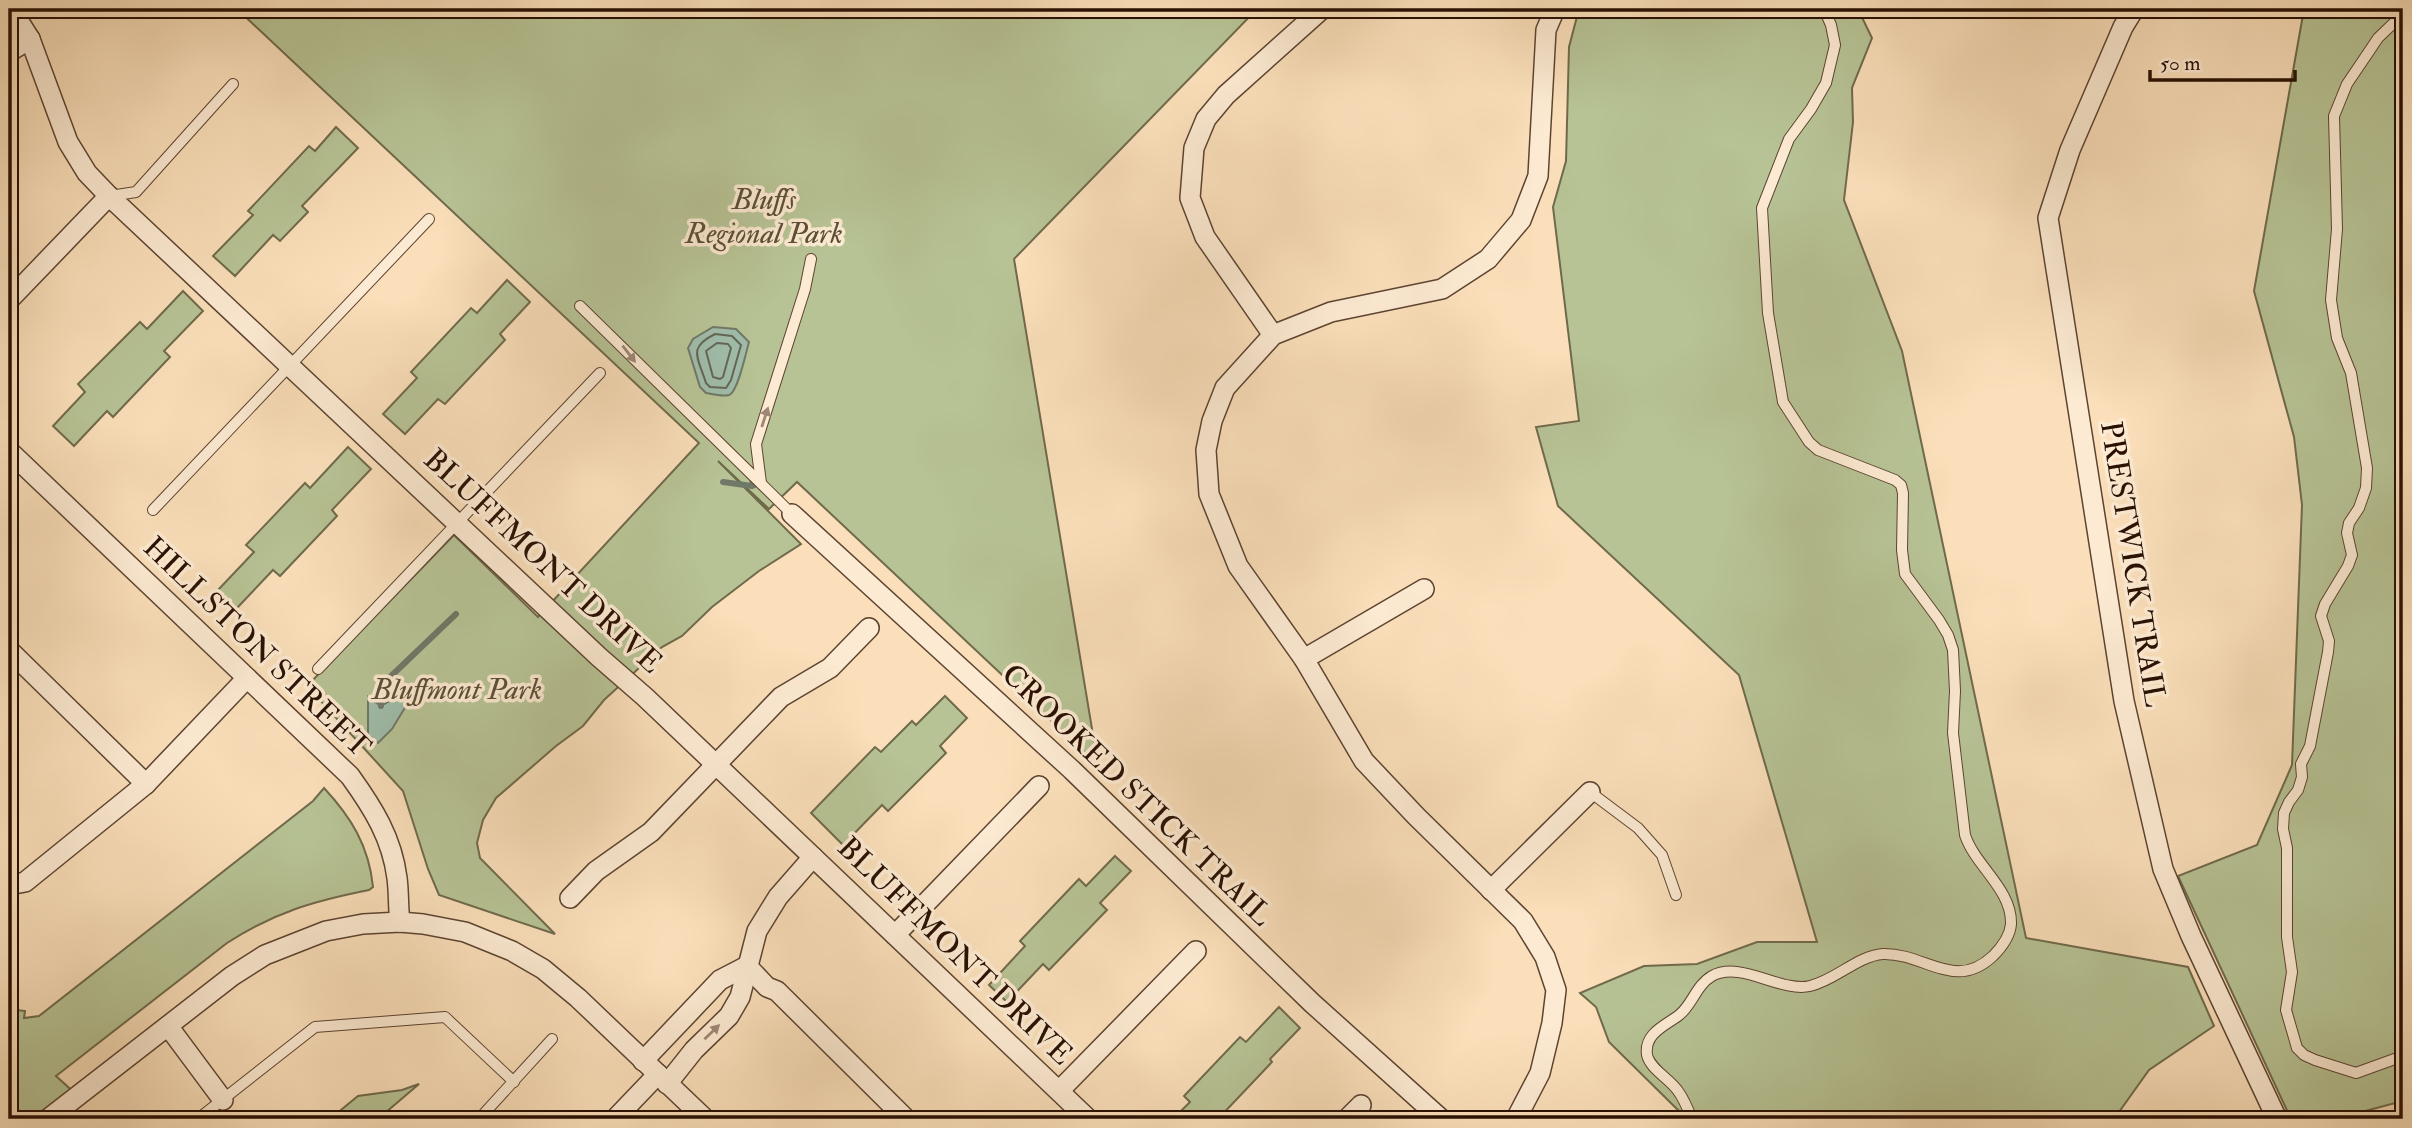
<svg xmlns="http://www.w3.org/2000/svg" width="2412" height="1128" font-family="'IM FELL Double Pica',serif">
<style>
.green{fill:#b7c395;stroke:#706a4c;stroke-width:2}
.water{fill:#9fbdab;stroke:#707868;stroke-width:2}
.lines{fill:none;stroke-linecap:round;stroke-linejoin:round}
.shore{stroke:#646657;stroke-width:2}
.stream{stroke:#707868;stroke-width:6}
.service-casing{stroke:#5d4431;stroke-width:12}
.minor-casing{stroke:#5d4431;stroke-width:22}
.service{stroke:#fcead2;stroke-width:10}
.minor{stroke:#fcead2;stroke-width:19}
.oneway{fill:#9d8875}
.labels{text-anchor:middle;dominant-baseline:central;stroke-width:7;stroke-linejoin:round;paint-order:stroke}
.park-label{font-size:30px;font-style:italic;fill:#5b4f36;stroke:#fcead2}
.street-label{font-size:30px;fill:#291003;stroke:#fcead2}
</style>
<rect width="100%" height="100%" fill="#fadfba"/>
<filter id="stains"><feTurbulence type="fractalNoise" baseFrequency=".00286" numOctaves="4"/><feColorMatrix values="0 0 0 0 .2 0 0 0 0 .09 0 0 0 0 .02 0 0 0 .5 -.17"/></filter>
<radialGradient id="worn" r=".72"><stop offset=".6" stop-color="#630" stop-opacity="0"/><stop offset="1" stop-color="#630" stop-opacity=".3"/></radialGradient>
<!-- green -->
<g class="green">
<path d="M237,9H1257L1014,259L1098,765L797,482L769,509L718,461L801,544L759,571L712,607L682,636L662,647L604,700L583,726L556,746L496,798L483,820L477,843L480,858L555,934L439,895L428,869L403,791L307,686L454,535L538,617L699,443Z"/>
<path d="M1579,9H1858L1872,38L1852,88L1853,122L1844,200L1902,351L2026,938L2188,967L2214,1026L2149,1070L2114,1119H1681L1679,1111L1609,1042L1596,1007L1580,993L1644,966L1697,964L1757,942H1817L1739,675L1558,506L1536,427L1579,421L1553,207L1566,161L1569,47Z"/>
<path d="M2304,9H2403V1101L2335,1119H2291L2178,876L2257,845L2292,765L2302,505L2294,437L2254,291Z"/>
<path d="M336,127L358,148L302,206L308,212L280,241L273,235L235,276L213,256L253,215L248,211L309,146L315,151Z"/>
<path d="M507,280L530,302L500,334L505,340L445,404L438,399L405,434L383,414L417,378L411,372L471,308L477,313Z"/>
<path d="M183,291L203,311L164,351L170,357L113,417L107,411L74,446L53,426L85,392L78,384L140,322L147,329Z"/>
<path d="M348,447L371,469L332,510L337,516L280,576L273,570L237,608L218,590L254,552L246,545L305,483L310,488Z"/>
<path d="M945,696L967,718L940,746L946,753L888,811L882,805L843,845L811,813L875,747L881,752L912,721L916,725Z"/>
<path d="M324,788C351,817 369,846 373,887L369,890C314,901 275,912 227,943L56,1076L78,1096L48,1119H9V1009L25,1011L24,1018L39,1016L313,801Z"/>
<path d="M1115,856L1131,871L1100,903L1107,910L1049,970L1043,964L1007,1002L989,985L1025,946L1020,941L1079,879L1086,886Z"/>
<path d="M1279,1007L1300,1028L1270,1059L1272,1062L1218,1119H1173L1190,1102L1184,1096L1240,1037L1246,1042Z"/>
<path d="M419,1084L378,1119H330L358,1096L402,1090Z"/>
</g>
<!-- water -->
<g class="water">
<path d="M713,327L736,329L749,342C746,352 738,392 729,395C722,397 712,394 706,393L700,387L688,348L693,339Z"/>
<path d="M401,694L409,701L392,729L378,743L368,735V697L381,706Z"/>
</g>
<g class="lines">
<!-- shore -->
<g class="shore">
<path d="M715,334L732,336L741,345L731,380L726,388L710,387L706,383C698,357 687,348 715,334Z"/>
<path d="M717,343L728,344L731,348L723,377L720,379L713,377L706,351Z"/>
</g>
<!-- stream -->
<g class="stream">
<path d="M723,482L752,486L754,485L752,480"/>
<path d="M381,706L380,692L388,679L456,614"/>
</g>
<!-- service casing -->
<g class="service-casing">
<g id="service">
<path d="M2403,14L2378,38L2368,53L2347,84L2334,116L2337,229L2331,300L2337,338L2351,373L2367,468L2366,488L2359,508L2349,523L2347,533L2352,555L2348,566L2325,604L2321,616L2329,641L2328,652L2310,746L2301,764L2302,777L2298,790L2289,802L2284,813L2283,829L2287,848V937L2292,972L2286,1010L2297,1048L2304,1055L2315,1060L2356,1073L2403,1056"/>
<path d="M110,196L136,192L233,84"/>
<path d="M580,306L792,514"/>
<path d="M761,483L756,444L805,289L811,259"/>
<path d="M153,510L429,219"/>
<path d="M318,669L600,373"/>
<path d="M1590,792L1638,828L1662,855L1676,895"/>
<path d="M198,1119L315,1027L445,1017L514,1082"/>
<path d="M479,1119L552,1039"/>
<path d="M1692,1119C1688,1109 1684,1099 1678,1091C1670,1079 1650,1069 1647,1055C1644,1034 1664,1026 1678,1016C1692,1006 1696,985 1712,976C1741,960 1781,993 1810,986C1836,980 1857,956 1883,954C1925,953 1955,992 1993,956C2001,948 2010,936 2011,924C2012,889 1975,866 1965,835L1953,733L1955,691L1953,650L1948,635L1939,620L1905,574L1902,550L1903,493L1901,485L1895,480L1818,450L1809,442L1783,402L1768,313L1762,208L1789,139L1811,109L1826,83L1835,45L1831,25L1824,9"/>
</g>
</g>
<!-- minor casing -->
<g class="minor-casing">
<g id="minor">
<path d="M11,9L30,39L68,142L87,173L109,196L599,657L645,697L1088,1119"/>
<path d="M2134,9L2123,27L2070,150L2048,218L2124,701L2163,869L2191,936L2277,1119"/>
<path d="M9,52L30,39"/>
<path d="M9,300L109,196"/>
<path d="M1273,335L1205,237L1190,198L1194,148L1206,119L1226,95L1322,9"/>
<path d="M9,451L350,776C373,808 392,838 397,878C399,893 398,908 400,922"/>
<path d="M792,514L1072,770L1312,1003L1441,1119"/>
<path d="M9,650L146,784"/>
<path d="M1304,659L1424,589"/>
<path d="M9,885L25,882L146,784L247,678"/>
<path d="M1491,890L1590,792"/>
<path d="M570,898L596,871L651,832L781,697L830,668L869,628"/>
<path d="M895,935L1039,786"/>
<path d="M747,966L767,987L777,991L906,1119"/>
<path d="M168,1026L223,1100"/>
<path d="M643,1061L720,980L747,966"/>
<path d="M667,1084L694,1050L729,1016L740,997L757,931L778,897L813,857"/>
<path d="M1059,1091L1196,951"/>
<path d="M48,1119L232,976L265,955L326,931L363,924L400,922L423,924L465,932L512,951L543,969L578,998L705,1119"/>
<path d="M615,1119L658,1074"/>
<path d="M1347,1119L1361,1105"/>
<path d="M1516,1119L1540,1073L1552,1023L1556,990L1545,957L1523,921L1416,816L1364,761L1304,659L1238,566L1209,494L1206,450L1212,421L1225,388L1273,335L1331,312L1442,289L1488,259L1521,220L1538,176L1546,30L1555,9"/>
</g>
</g>
<!-- service -->
<use href="#service" class="service"/>
<!-- minor -->
<use href="#minor" class="minor"/>
</g>
<!-- one-way arrows -->
<defs><path id="oneway-solid" d="M-6-.8H1V-3.2L6.5 0L1 3.2V.8H-6Z" transform="scale(1.75)"/></defs>
<g class="oneway">
<use href="#oneway-solid" transform="translate(629 354) rotate(52)"/>
<use href="#oneway-solid" transform="translate(765 417) rotate(-72)"/>
<use href="#oneway-solid" transform="translate(712 1032) rotate(-44)"/>
</g>
<g class="labels">
<!-- park labels -->
<g class="park-label">
<text x="764" y="199">Bluffs<tspan x="764" dy="34">Regional Park</tspan></text>
<text x="457" y="689">Bluffmont Park</text>
</g>
<!-- street labels -->
<g class="street-label">
<text transform="translate(543 561) rotate(43)">BLUFFMONT DRIVE</text>
<text transform="translate(2133 564) rotate(81)">PRESTWICK TRAIL</text>
<text transform="translate(257 647) rotate(44)">HILLSTON STREET</text>
<text transform="translate(1137 795) rotate(44)">CROOKED STICK TRAIL</text>
<text transform="translate(955 951) rotate(44)">BLUFFMONT DRIVE</text>
</g>
</g>
<!-- margin -->
<rect width="2412" height="1128" fill="none" stroke="#fadfba" stroke-width="35"/>
<rect x="10" y="10" width="2391" height="1107" fill="none" stroke="#291003" stroke-width="3.5"/>
<rect x="18" y="18" width="2377" height="1093" fill="none" stroke="#291003" stroke-width="2"/>
<!-- scale -->
<path d="M2150 70v10h145v-10" fill="none" stroke="#291003" stroke-width="3.5"/>
<text x="2160" y="70" font-size="21" fill="#291003" stroke="#fcead2" stroke-width="5" paint-order="stroke">50 m</text>
<rect width="100%" height="100%" filter="url(#stains)"/>
<rect width="100%" height="100%" fill="url(#worn)"/>
</svg>
